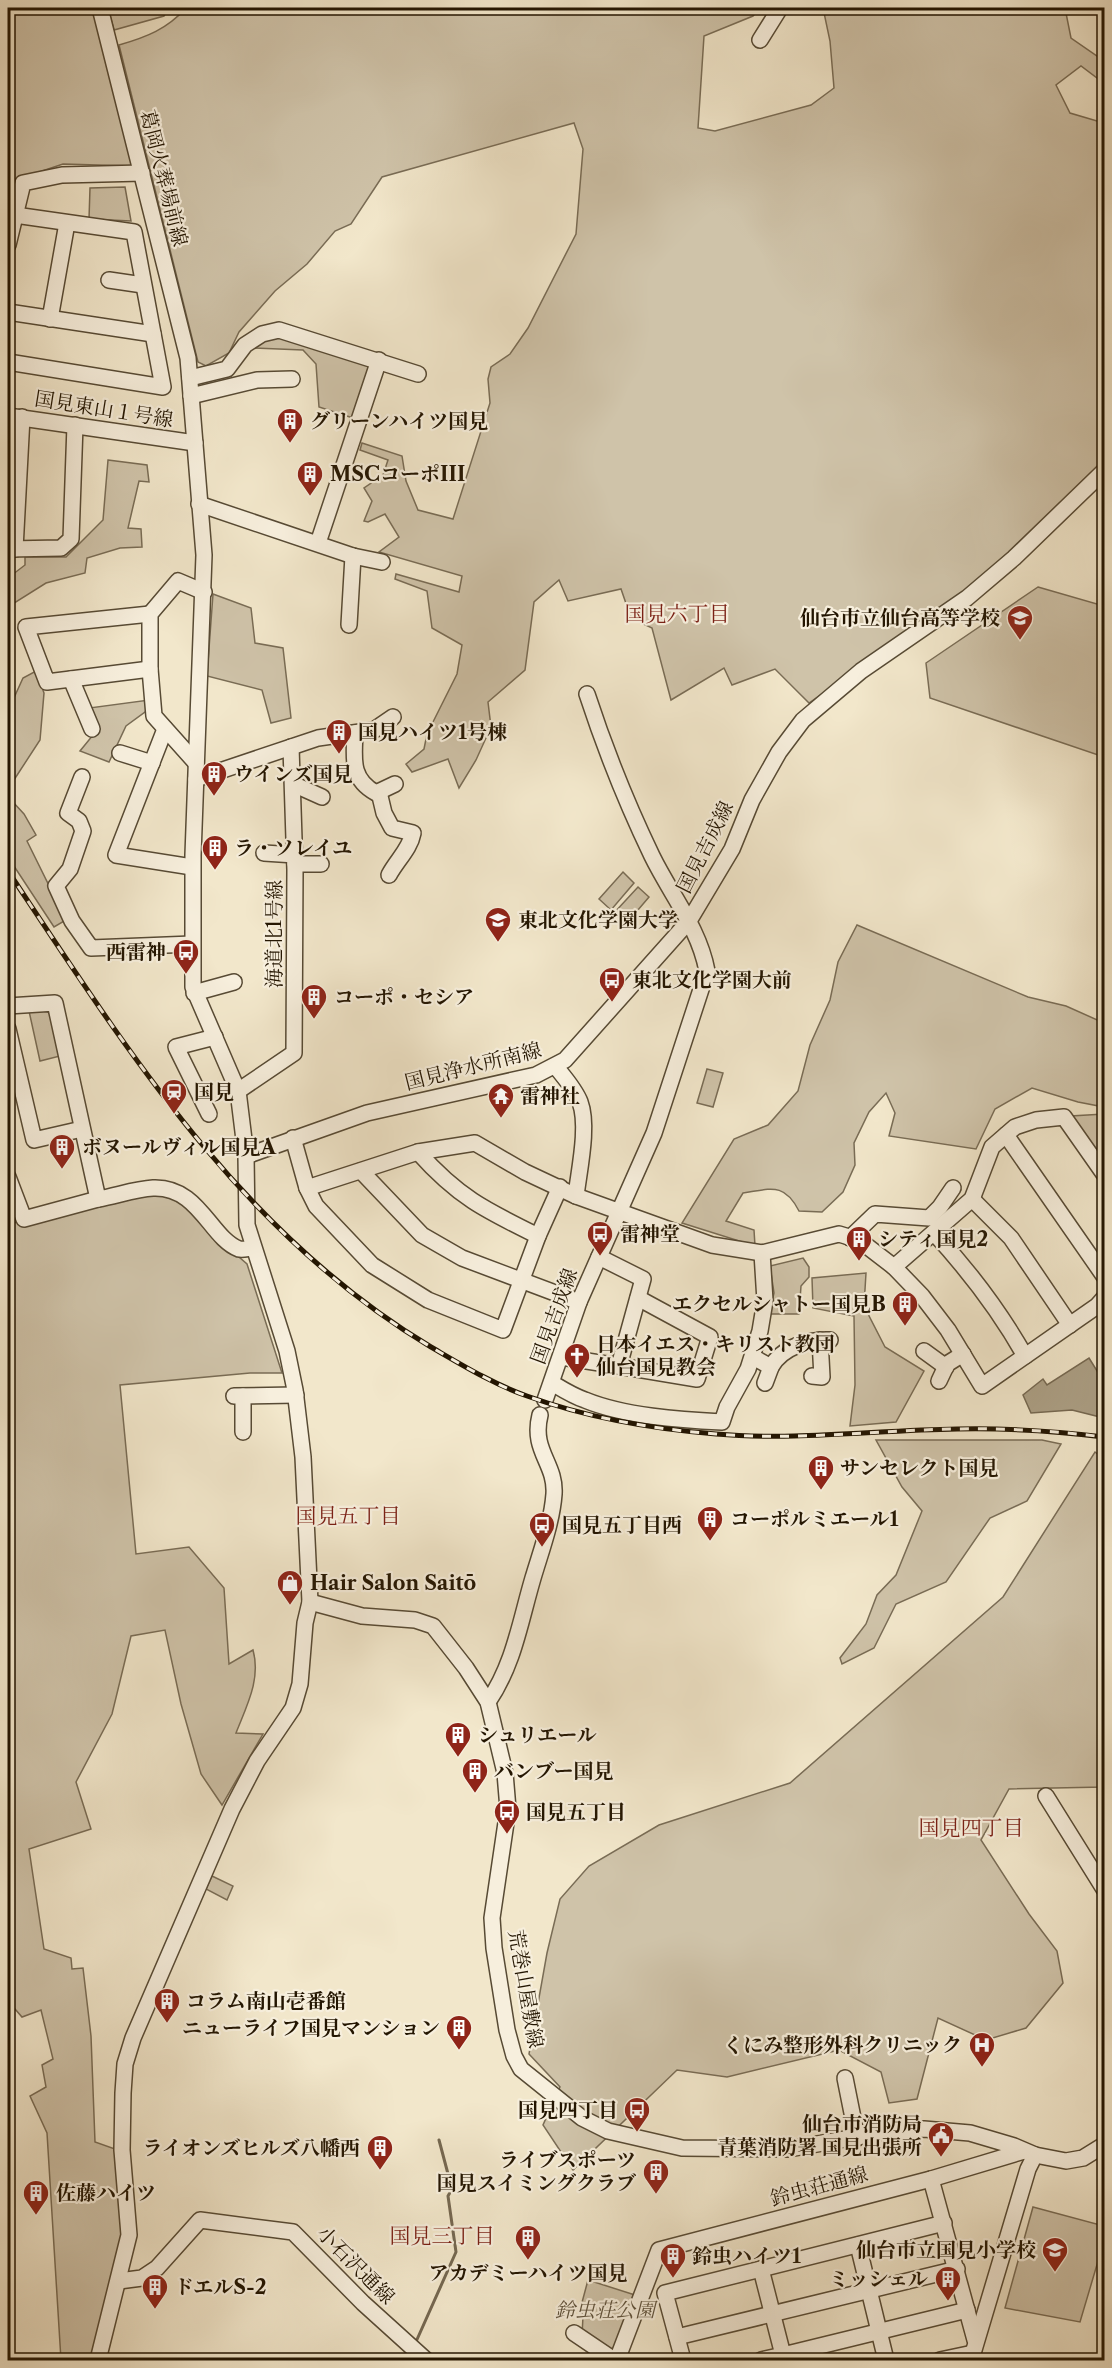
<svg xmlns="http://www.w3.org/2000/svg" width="1112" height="2368" font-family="'Libre Caslon Text','Noto Serif JP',serif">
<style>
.green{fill:#cfc3a9;stroke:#796c55;stroke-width:1.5}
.water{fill:#aca086;stroke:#756851;stroke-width:1.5}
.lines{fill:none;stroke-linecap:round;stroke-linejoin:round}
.stream{stroke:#756851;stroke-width:3}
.minor-casing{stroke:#574a34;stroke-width:18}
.minor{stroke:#f7efdd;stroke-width:15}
.rail-casing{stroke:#231501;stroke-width:5}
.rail{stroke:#f7efdd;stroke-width:3;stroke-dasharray:9;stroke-linecap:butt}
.labels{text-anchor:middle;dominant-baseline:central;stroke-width:4.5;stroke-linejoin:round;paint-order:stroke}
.street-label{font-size:20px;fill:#231501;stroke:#f7efdd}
.poi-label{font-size:20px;font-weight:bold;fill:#231501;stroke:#f7efdd;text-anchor:start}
.park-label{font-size:20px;font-style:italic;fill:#5f523c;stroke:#f7efdd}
.neighbourhood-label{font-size:21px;fill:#7a1f14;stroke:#f7efdd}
</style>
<rect width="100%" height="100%" fill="#f2e7cb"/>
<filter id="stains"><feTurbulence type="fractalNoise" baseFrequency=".00333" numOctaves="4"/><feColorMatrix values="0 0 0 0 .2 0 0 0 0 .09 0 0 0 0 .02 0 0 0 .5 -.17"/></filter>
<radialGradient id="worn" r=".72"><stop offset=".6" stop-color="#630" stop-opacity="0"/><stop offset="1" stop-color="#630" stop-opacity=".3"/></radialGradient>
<!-- green -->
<g class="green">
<path d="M8,8H94L134,166L63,164L21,178L8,225Z"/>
<path d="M108,8H169L164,16L114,30Z"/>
<path d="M186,8H280L286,10L289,8H760L753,16L704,36L698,128L715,131L811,105L834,88L830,41L823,8H1065L1071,38L1104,61V78L1101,81L1081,66L1056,85L1070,113L1104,123V465L964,593L809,703L775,669L732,685L724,668L671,700L652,628L631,618L621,589L568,601L559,580L534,602L525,670L488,702L491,727L476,760L459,788L448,759L412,772L406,764L424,749L427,734L457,674L462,645L432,628L427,591L395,579L396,574L459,592L462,576L379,552L399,537L385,514L368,522L364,521L372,501L364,488L383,475L388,460L360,450L362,443L402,456L406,481L418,510L453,519L490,403L488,379L491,367L510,354L528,328L576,234L583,149L574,123L382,177L351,224L335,231L307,264L275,291L239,332L229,353L206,366L198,362L119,45C147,37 167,29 186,8Z"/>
<path d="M125,187L131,221L89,219L90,188Z"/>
<path d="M280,337L373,364L353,418L319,407L316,364L303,350L254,348L265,341Z"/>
<path d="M108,460L147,465L149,482L139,481L128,528L141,529L142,547L120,548L87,558L85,573L46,583L8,607V578L25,565V557H66L103,520Z"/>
<path d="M1038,587L1104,606V757L930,698L926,663Z"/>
<path d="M213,594L251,608L255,643L283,648L291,718L271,723L262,690L207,676Z"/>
<path d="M36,671L44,693L40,740L10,786L12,801L24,814L36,835L27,841L66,920L54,927L8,857V711L23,678Z"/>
<path d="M149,700V709L126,726L109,762L80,751L98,729L89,708Z"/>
<path d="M623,872L634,883L611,910L599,899Z"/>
<path d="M638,887L649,897L626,924L614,913Z"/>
<path d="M857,925L1028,997L1066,1006L1104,1023V1107L1078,1102L1032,1088L995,1109L976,1149L889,1136L895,1113L886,1093L869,1112L854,1143L855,1165L843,1192L822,1212L799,1211C784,1182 771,1189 743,1193L726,1221L754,1230L755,1246L682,1223L734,1139L768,1125L798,1091L810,1045L830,1000L838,962Z"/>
<path d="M46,1010L52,1016L60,1056L40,1061L29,1011Z"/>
<path d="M707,1069L723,1073L713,1107L697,1103Z"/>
<path d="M1104,1114V1166L1071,1116Z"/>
<path d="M156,1193L177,1199L194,1211L217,1238L247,1264L282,1373H250L120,1385L136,1554L189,1547L224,1588L229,1664L253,1650C261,1679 247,1705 236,1733L263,1734L222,1805L201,1774L181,1704L165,1630L131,1636L112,1714L76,1782L91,1829L29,1849L44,1949L71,1958L72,1969L83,1968L91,2036L95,2142L115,2149L123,2236L90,2360H61L47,2133L30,2096L46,2087L42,2065L53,2059L41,2010L22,2017L8,2001V1224Z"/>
<path d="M803,1258L809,1267V1277L801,1286L799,1314H769L774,1293L770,1266Z"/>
<path d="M866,1273L864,1306L885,1347L924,1371L896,1422L850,1426L855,1385L854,1316L813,1308L812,1278Z"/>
<path d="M876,1440H1042L1061,1444L1027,1501L990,1518L946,1582L896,1604L874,1648L842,1664L840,1658L866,1624L877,1595L896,1575L922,1511L902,1487Z"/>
<path d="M1095,1452L1104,1459V1787L1009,1789L981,1840L1029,1914L1057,1951L1063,1983L1026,2028L986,2040L938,2018L917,2099L889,2103L881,2072L839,2050L727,2077L677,2070L573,2170L543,2125L560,2087L529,2054L547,1953L560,1899L589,1866L659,1825L790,1783L1003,1597Z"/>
<path d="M212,1876L233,1886L227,1900L206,1889Z"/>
<path d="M1033,2207L1104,2226V2241L1080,2322L1005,2308Z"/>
<path d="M588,2280L635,2295L614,2355L582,2336L583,2316L580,2310Z"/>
</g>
<!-- water -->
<path class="water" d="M1089,1358L1104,1382V1418L1072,1410L1031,1413L1023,1395L1043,1379L1047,1385Z"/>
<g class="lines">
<!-- stream -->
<g class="stream">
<path d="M415,2344L456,2252L448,2196L452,2189L439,2140"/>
<path d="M403,2360L409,2352"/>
</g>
<!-- minor casing -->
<g class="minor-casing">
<g id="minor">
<path d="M760,40L780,8"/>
<path d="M8,245L23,183L62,175L142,173"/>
<path d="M109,280L143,285"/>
<path d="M8,312L153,334"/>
<path d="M50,319L67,223"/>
<path d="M8,362L163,387L134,232L15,215"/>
<path d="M190,378L227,369L245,345L262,334L279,330L418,374"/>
<path d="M191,396L257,380L292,379"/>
<path d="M8,416L195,443"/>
<path d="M199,504L353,556L382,562"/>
<path d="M318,543L379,360"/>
<path d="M8,549L61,548L71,539L75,425"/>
<path d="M15,549L22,417"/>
<path d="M150,614L26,627L47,682L150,669"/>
<path d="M349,625L353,556"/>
<path d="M71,679L92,729"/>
<path d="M165,729L116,855L192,867"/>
<path d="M355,733C354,758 350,779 376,793L395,784"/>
<path d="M120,753L152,763"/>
<path d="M196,763L154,716L150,669V614L178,581L204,592"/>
<path d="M82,777L68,813L79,821L83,831L70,869L56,886L72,921L91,948L192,944"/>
<path d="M196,779L318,738L374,730L393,717"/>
<path d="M293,784L322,797"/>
<path d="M379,792L384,813L392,828L413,833C410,849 397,860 389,875"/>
<path d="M264,853L295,855"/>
<path d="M295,864H321"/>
<path d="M194,993L234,982"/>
<path d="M8,1006L55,1003L98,1199C116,1196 135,1189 153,1188C199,1186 210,1238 239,1249C243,1250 249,1248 253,1248"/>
<path d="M8,1029L34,1140L82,1129"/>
<path d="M556,1067C564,1077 575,1089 580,1102C589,1126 579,1170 576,1196"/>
<path d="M238,1091L294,1053L295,870L291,747"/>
<path d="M209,1114L176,1047L215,1037"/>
<path d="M1006,1135L1104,1276"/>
<path d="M293,1138L307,1188L316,1206L372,1265L428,1300L503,1330L538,1236L560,1187"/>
<path d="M418,1152C458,1197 485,1210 538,1236"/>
<path d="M246,1156L367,1113L536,1075L565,1060L689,921L732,849L752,800L779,752L803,720L861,671L967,598L1014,558L1104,471"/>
<path d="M361,1171L422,1235L462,1258L579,1302"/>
<path d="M8,1177L24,1219L98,1199"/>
<path d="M307,1188L418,1152L475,1143L525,1172L576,1196L712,1245L762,1253L839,1234L859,1240L894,1267L922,1296L948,1330L982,1386L1097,1306L1104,1298"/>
<path d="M972,1199L1011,1238L1070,1325"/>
<path d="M934,1233C970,1272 999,1310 1025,1356"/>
<path d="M850,1238L875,1214L929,1218L940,1207L953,1188"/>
<path d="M894,1267L972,1199L992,1147L1015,1127L1036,1120L1064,1117L1104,1174"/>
<path d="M924,1351L946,1367"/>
<path d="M561,1357L619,1366L643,1279L599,1257"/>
<path d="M753,1357L771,1367C782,1347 809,1339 830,1340"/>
<path d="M619,1366L697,1379L710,1337L638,1298"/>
<path d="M812,1376L822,1377L820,1340"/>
<path d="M939,1381L947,1364L963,1354"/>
<path d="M552,1383C562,1389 573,1396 585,1400C624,1416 680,1420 722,1422L727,1407L748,1369L760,1331L765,1301L762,1253"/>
<path d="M765,1383L771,1367"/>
<path d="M234,1396L296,1395"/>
<path d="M545,1400L579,1302L654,1133L707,971C699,928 671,895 652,856C627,804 605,749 587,694"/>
<path d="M243,1432V1396"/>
<path d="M310,1602L362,1616L415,1620L433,1626L466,1668L488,1702L505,1773L508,1809L492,1918L494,1948L507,2030L514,2056L521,2069L582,2118L608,2131L682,2148L789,2149L884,2132L924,2129L970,2133L1014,2146L1035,2155L1066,2161L1083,2158L1104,2145"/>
<path d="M488,1702C514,1664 520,1622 533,1578C541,1551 552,1522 554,1494C556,1463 531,1451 540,1415"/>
<path d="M1046,1796L1104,1889"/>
<path d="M845,2078L857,2138"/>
<path d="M931,2179L975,2340"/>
<path d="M858,2245L886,2360"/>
<path d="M761,2269L783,2355L967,2310"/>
<path d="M119,2281L142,2278L157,2268L200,2220L293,2232L363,2303L426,2360"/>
<path d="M574,2333L614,2360"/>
<path d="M677,2337L957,2269"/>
<path d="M98,2360L129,2235L122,2150L123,2093L125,2064L133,2038L232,1809L257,1761L293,1708L300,1684L305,1623L310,1602L303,1457L295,1390L287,1351L247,1225L246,1156L238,1091L193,987V855L204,555L188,358L100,8"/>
<path d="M617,2360L659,2250L931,2179L1024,2151"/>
<path d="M683,2360L665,2293L944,2223"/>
<path d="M761,2360L783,2355L785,2360"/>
<path d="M940,2360L973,2353"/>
<path d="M971,2360L1028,2169L1035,2155"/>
</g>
</g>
<!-- minor -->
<use href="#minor" class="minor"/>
<!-- rail casing -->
<g class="rail-casing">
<path id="rail" d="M8,871C127,1050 242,1234 431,1347C462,1365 493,1384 527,1396C588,1418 652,1429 716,1434C797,1441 877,1430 957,1429C1007,1428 1056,1431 1104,1437"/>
</g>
<!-- rail -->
<use href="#rail" class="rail"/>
</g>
<!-- icons -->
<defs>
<g id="building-pin" transform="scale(1.35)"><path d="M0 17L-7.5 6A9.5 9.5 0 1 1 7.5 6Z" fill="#8f2418" stroke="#f7efdd"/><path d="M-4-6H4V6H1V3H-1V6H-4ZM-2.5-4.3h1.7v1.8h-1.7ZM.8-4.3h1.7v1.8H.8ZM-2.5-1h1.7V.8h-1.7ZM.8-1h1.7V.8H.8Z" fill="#fff"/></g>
<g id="school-pin" transform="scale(1.35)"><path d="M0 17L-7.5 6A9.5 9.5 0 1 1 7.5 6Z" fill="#8f2418" stroke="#f7efdd"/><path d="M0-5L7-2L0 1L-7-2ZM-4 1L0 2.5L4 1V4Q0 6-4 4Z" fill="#fff"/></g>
<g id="bus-pin" transform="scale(1.35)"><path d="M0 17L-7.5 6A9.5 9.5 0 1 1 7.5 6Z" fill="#8f2418" stroke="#f7efdd"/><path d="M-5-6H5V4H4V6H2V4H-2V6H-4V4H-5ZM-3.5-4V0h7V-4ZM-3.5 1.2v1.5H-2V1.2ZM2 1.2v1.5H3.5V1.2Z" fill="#fff"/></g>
<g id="station-pin" transform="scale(1.35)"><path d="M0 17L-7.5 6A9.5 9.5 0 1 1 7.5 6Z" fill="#8f2418" stroke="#f7efdd"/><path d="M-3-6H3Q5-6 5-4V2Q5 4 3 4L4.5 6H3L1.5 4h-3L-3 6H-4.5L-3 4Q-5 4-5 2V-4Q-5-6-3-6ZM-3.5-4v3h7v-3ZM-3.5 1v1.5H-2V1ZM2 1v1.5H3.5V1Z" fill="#fff"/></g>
<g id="temple-pin" transform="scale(1.35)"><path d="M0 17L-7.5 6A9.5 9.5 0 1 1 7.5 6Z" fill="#8f2418" stroke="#f7efdd"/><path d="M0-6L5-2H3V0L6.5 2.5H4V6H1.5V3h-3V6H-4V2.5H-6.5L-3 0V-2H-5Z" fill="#fff"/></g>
<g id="church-pin" transform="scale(1.35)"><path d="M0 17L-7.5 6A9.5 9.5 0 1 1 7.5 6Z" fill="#8f2418" stroke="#f7efdd"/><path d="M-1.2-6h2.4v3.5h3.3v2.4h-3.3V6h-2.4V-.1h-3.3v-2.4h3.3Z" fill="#fff"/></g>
<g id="shop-pin" transform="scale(1.35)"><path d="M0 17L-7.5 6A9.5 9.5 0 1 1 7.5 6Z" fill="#8f2418" stroke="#f7efdd"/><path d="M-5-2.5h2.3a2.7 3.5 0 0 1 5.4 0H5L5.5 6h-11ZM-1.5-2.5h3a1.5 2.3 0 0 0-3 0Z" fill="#fff"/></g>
<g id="hospital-pin" transform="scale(1.35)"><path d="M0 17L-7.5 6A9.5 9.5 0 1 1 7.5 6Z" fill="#8f2418" stroke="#f7efdd"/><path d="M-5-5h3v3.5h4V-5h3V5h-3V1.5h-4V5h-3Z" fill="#fff"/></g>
<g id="civic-pin" transform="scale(1.35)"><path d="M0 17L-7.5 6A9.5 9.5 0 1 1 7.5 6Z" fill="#8f2418" stroke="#f7efdd"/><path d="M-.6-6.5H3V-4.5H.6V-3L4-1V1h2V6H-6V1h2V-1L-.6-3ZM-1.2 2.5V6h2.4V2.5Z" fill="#fff"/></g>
</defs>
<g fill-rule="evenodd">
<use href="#building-pin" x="290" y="421"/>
<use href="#building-pin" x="310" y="474"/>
<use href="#school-pin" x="1020" y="618"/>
<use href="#building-pin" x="339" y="732"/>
<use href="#building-pin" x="214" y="774"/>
<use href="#building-pin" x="215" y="848"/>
<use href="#school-pin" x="498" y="920"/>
<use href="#bus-pin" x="186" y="952"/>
<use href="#bus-pin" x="612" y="980"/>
<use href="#building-pin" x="314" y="997"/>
<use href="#station-pin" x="174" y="1092"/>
<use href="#temple-pin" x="501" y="1096"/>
<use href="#building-pin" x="62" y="1147"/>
<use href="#bus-pin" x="600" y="1234"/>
<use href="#building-pin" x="859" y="1239"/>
<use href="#building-pin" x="905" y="1304"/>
<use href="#church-pin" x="577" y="1356"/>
<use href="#building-pin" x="821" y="1468"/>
<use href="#building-pin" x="710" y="1519"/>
<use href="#bus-pin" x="542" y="1525"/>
<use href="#shop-pin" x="290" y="1583"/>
<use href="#building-pin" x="458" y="1735"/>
<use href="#building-pin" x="475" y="1771"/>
<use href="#bus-pin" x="507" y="1812"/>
<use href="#building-pin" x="167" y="2001"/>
<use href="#building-pin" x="459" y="2028"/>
<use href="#hospital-pin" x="982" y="2045"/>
<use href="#bus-pin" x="637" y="2110"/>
<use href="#civic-pin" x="941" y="2135"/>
<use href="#building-pin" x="380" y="2148"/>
<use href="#building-pin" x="656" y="2172"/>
<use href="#building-pin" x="36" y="2193"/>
<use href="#building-pin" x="528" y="2238"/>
<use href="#school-pin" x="1055" y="2250"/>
<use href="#building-pin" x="673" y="2256"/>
<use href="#building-pin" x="948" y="2279"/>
<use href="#building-pin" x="155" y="2287"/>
</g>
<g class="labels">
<!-- street labels -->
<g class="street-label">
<text transform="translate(164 178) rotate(76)">葛岡火葬場前線</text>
<text transform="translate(104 409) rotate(9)">国見東山１号線</text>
<text transform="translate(705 847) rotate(-63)">国見吉成線</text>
<text transform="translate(274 934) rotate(-90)">海道北1号線</text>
<text transform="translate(473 1066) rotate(-14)">国見浄水所南線</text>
<text transform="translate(554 1316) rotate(-70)">国見吉成線</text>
<text transform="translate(526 1989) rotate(80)">荒巻山屋敷線</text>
<text transform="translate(819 2186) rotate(-15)">鈴虫荘通線</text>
<text transform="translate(356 2265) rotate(45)">小石沢通線</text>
</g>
<!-- poi labels -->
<g class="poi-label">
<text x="310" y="421">グリーンハイツ国見</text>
<text x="330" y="474">MSCコーポIII</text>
<text x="1000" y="618" text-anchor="end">仙台市立仙台高等学校</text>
<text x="358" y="732">国見ハイツ1号棟</text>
<text x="234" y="774">ウインズ国見</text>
<text x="234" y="848">ラ・ソレイユ</text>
<text x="518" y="920">東北文化学園大学</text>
<text x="166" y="952" text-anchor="end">西雷神</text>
<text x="632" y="980">東北文化学園大前</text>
<text x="334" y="997">コーポ・セシア</text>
<text x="194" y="1092">国見</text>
<text x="520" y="1096">雷神社</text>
<text x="82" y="1147">ボヌールヴィル国見A</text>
<text x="620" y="1234">雷神堂</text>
<text x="878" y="1239">シティ国見2</text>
<text x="886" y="1304" text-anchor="end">エクセルシャトー国見B</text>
<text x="596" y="1344">日本イエス・キリスト教団<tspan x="596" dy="23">仙台国見教会</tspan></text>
<text x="840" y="1468">サンセレクト国見</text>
<text x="730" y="1519">コーポルミエール1</text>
<text x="562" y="1525">国見五丁目西</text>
<text x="310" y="1583">Hair Salon Saitō</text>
<text x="478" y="1735">シュリエール</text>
<text x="494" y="1771">バンブー国見</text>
<text x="526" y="1812">国見五丁目</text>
<text x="186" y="2001">コラム南山壱番館</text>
<text x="440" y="2028" text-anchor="end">ニューライフ国見マンション</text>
<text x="962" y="2045" text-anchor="end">くにみ整形外科クリニック</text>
<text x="618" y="2110" text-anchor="end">国見四丁目</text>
<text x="922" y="2124" text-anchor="end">仙台市消防局<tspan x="922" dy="23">青葉消防署 国見出張所</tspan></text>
<text x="360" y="2148" text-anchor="end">ライオンズヒルズ八幡西</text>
<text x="636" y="2160" text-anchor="end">ライブスポーツ<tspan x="636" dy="23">国見スイミングクラブ</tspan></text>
<text x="56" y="2193">佐藤ハイツ</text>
<text x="1036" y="2250" text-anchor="end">仙台市立国見小学校</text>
<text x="692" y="2256">鈴虫ハイツ1</text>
<text x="528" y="2273" text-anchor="middle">アカデミーハイツ国見</text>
<text x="928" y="2279" text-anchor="end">ミッシェル</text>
<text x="174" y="2287">ドエルS-2</text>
</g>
<!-- park labels -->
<g class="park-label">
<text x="605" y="2310">鈴虫荘公園</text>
</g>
<!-- neighbourhood labels -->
<g class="neighbourhood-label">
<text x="677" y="613">国見六丁目</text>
<text x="348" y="1515">国見五丁目</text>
<text x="971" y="1827">国見四丁目</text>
<text x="442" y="2235">国見三丁目</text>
</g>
</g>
<!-- margin -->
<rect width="1112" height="2368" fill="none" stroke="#f2e7cb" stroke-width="30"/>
<rect x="9" y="9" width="1094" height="2350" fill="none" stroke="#231501" stroke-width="3"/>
<rect x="15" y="15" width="1082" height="2338" fill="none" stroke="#231501" stroke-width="1.5"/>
<rect width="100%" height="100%" filter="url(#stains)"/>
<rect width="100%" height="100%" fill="url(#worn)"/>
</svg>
